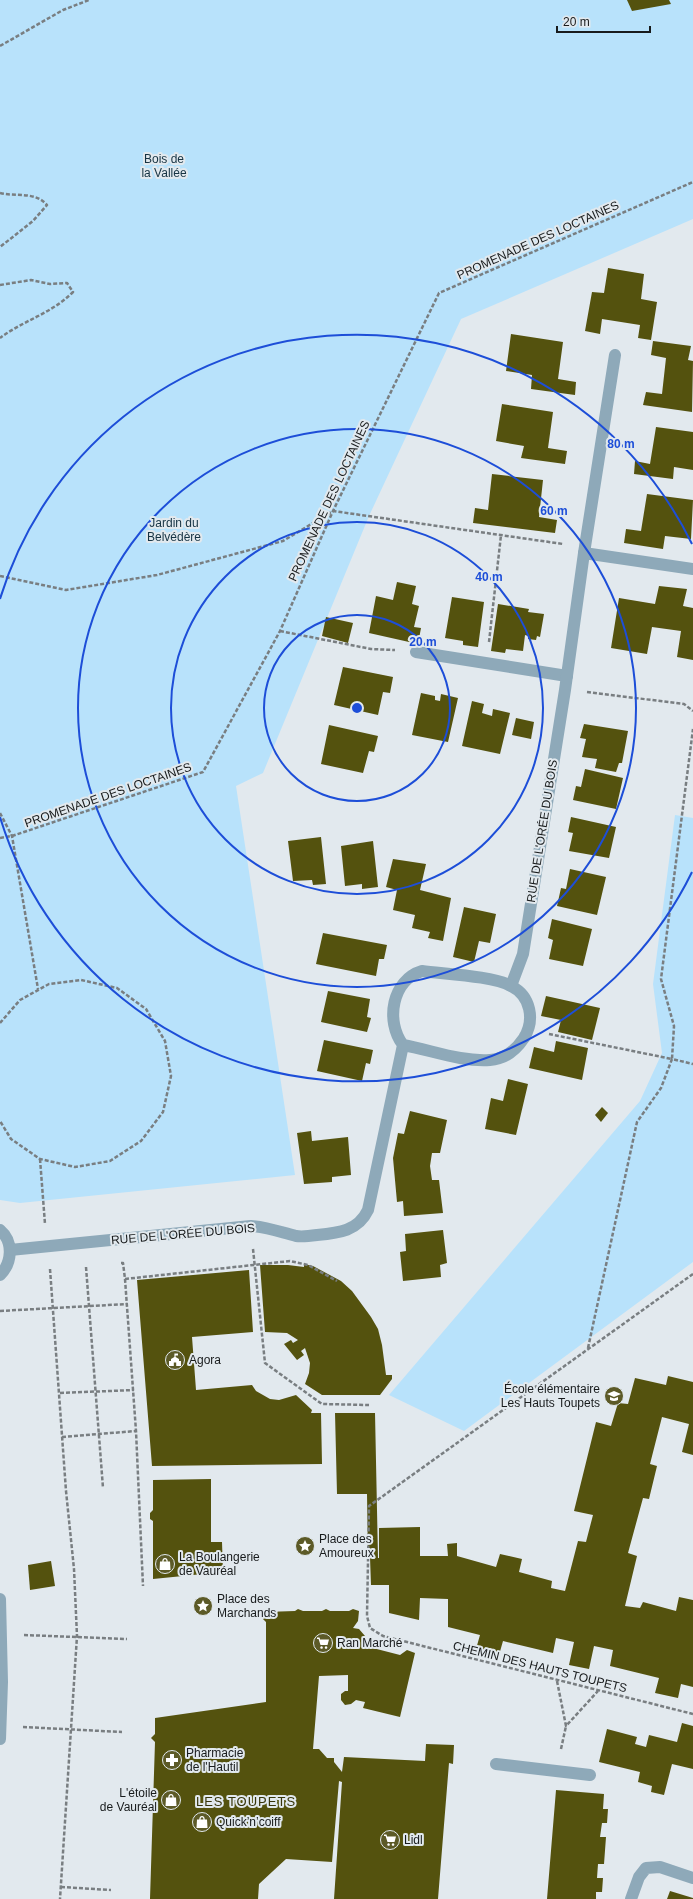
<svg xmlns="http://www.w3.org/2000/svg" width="693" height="1899" font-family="Arial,sans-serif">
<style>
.green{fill:#b8e2fb}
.building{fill:#54520e}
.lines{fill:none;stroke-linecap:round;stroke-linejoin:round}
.path{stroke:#797e81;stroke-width:2.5;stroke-dasharray:4 2;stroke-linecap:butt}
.service{stroke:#8ea9b9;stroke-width:12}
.minor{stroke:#8ea9b9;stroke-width:12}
.ring{fill:none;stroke:#1d4ed8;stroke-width:2}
.labels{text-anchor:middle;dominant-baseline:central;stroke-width:4;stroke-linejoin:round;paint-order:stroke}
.park-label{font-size:12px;fill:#163343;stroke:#e2e9ee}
.street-label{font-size:12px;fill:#181b1c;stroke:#e2e9ee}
.poi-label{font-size:12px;fill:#181b1c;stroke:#e2e9ee;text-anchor:start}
.neighbourhood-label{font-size:13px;letter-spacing:1px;fill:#38360c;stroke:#e2e9ee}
.centre{fill:#1d4ed8;stroke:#e2e9ee;stroke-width:2}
.ring-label{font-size:12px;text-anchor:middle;font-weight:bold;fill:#1d4ed8;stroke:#e2e9ee;stroke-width:4;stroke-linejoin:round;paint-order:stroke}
</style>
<rect width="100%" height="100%" fill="#e2e9ee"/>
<!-- green -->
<g class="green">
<path d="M0,0H693V219L461,319L369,516L263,773L236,786L295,1175L20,1203L0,1200Z"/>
<path d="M675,815L693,818V1262L464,1431L389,1395L640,1101L662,1053L653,984Z"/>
</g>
<!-- building -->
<g class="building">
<path d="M627,0H669L671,4L632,11Z"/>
<path d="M608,268L644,274L641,299L657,302L651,340L638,338L640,325L602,319L600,334L585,331L592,292L604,293Z"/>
<path d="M511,334L563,342L558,379L576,382L575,395L531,389L532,375L506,371Z"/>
<path d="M653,341L691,346L688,360L693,361L692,412L643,405L646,392L662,394L666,358L651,355Z"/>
<path d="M502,404L553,412L548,448L567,451L565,464L521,458L524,446L496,441Z"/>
<path d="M656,427L693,432V470L674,467L673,479L634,474L635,461L650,464Z"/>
<path d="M492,474L543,480L539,517L557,520L555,533L473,523L475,508L488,510Z"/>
<path d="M647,494L693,500L691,539L665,536L663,549L624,543L626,529L641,531Z"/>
<path d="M397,582L416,586L412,604L419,606L414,627L421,628L418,644L369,633L376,596L393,600Z"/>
<path d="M659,586L687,589L683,606L693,608V660L677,657L681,631L652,627L647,654L611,648L619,598L655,604Z"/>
<path d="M452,597L484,602L478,647L463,645V641L445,638Z"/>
<path d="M498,604L529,609L528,612L544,614L540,637L537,636L536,640L528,639V636L525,635L523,651L506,649L505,653L491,651Z"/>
<path d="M326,617L353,623L348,643L322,636Z"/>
<path d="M343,667L393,677L390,693L383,692L378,715L334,705Z"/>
<path d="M421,693L435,696V700L440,701L441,694L458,698L448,742L412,735Z"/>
<path d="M472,701L484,704L482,713L492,716L493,709L510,713L500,754L462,746Z"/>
<path d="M516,718L534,722L531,739L512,735Z"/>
<path d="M584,724L628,731L622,763H619L616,772L595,768L597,759L582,757L586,739L580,738Z"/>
<path d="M329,725L378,736L374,752L369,751L363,773L321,764Z"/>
<path d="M585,769L623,778L616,809L573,800L576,786L581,787Z"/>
<path d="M571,817L616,827L609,858L569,851L573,833L568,832Z"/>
<path d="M321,837L326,884L313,885L312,880L293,881L288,841Z"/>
<path d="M373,841L378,887L362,889V884L345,886L341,846Z"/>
<path d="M393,859L426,864L420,890L451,898L443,941L428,938L430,932L412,928L415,915L393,910L397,890L386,887Z"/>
<path d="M570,869L606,877L597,915L557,906L561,888L566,889Z"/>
<path d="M464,907L496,914L490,943L479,941L474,962L453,957Z"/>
<path d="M552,919L592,929L583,966L549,959L553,940L548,938Z"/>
<path d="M323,933L387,945L384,959H379L376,976L316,964Z"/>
<path d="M328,991L370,999L367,1017L371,1018L367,1032L321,1022Z"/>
<path d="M546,996L600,1008L592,1040L558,1032L561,1020L541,1016Z"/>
<path d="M324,1040L373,1050L370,1064L366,1063L362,1081L317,1071Z"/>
<path d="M556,1041L588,1048L582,1080L529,1068L534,1047L554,1052Z"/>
<path d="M508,1079L528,1084L516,1135L485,1129L491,1098L503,1101Z"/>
<path d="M602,1107L608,1113L601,1122L595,1115Z"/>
<path d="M410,1111L447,1120L440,1153H432L430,1166L432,1180H439L443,1213L404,1216L403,1201L397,1202L393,1158L398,1133L404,1134Z"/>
<path d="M311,1131L312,1141L348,1137L351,1175L332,1177V1182L304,1184L297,1133Z"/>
<path d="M443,1230L447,1263L440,1265L441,1277L403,1281L400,1252L406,1251L405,1234Z"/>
<path d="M304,1264L313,1266L341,1281L352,1291L371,1317L378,1329L382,1345L386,1375H392V1379L380,1395H322L305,1384L309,1373L310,1363L305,1348L301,1351L304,1355L297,1360L284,1344L291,1340L293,1343L298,1340L287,1333L265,1332L260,1265H288L304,1267Z"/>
<path d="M249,1270L253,1332L192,1337L196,1390L252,1385L256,1391L270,1399L279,1400L296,1395L312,1410L311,1413H321L322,1464L152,1466L137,1280Z"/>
<path d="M668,1376L693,1382V1455L682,1452L689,1424L662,1417L650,1464L657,1466L649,1499L643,1498L628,1553L637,1556L625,1606L640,1608L643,1602L676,1611L679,1597L693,1600V1687L681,1684L678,1698L655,1693L659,1678L610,1666L613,1650L594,1646L589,1669L569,1665L574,1642L556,1638L553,1653L503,1641L499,1655L476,1649L480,1635L448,1627V1599L420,1598L419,1620L389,1613V1585H371L370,1557L368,1558L367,1494H337L335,1413H375L378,1558H379V1528L420,1527V1556H448L447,1544L457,1543V1556L496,1567L500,1554L522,1559L519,1572L552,1581L551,1588L565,1591L578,1541L586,1542L593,1515L574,1511L596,1422L611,1426L618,1403L628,1404L635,1378L666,1385Z"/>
<path d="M211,1479V1542H222L223,1572L153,1579V1521L150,1519V1513L153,1510V1480Z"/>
<path d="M51,1561L55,1586L30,1590L28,1565Z"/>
<path d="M298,1609L303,1611H322L326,1609L330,1611H349L353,1609L359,1611L358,1621L353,1628L359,1629L365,1636V1646L400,1655L407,1650L415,1653L400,1717L363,1708L365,1702L356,1700L351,1704L345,1705L341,1700V1694L345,1691H348V1675L319,1676L313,1749H319L327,1758H334V1762L342,1772L344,1757L425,1761L426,1744L454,1745L453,1764L449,1763L438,1899H334L342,1782L339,1781L332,1862L286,1859L259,1884L258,1899H150L155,1742L151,1738L155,1734V1718L266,1702V1622L261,1617L265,1612L295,1611Z"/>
<path d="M682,1723L693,1726V1769L672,1764L664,1795L651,1792L652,1786L638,1782L640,1772L599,1762L607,1729L637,1737L635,1744L646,1747L649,1735L677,1742Z"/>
<path d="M556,1790L604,1794L603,1809H608L607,1823H602L600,1837H606L604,1864H598L597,1878H603L602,1892H596V1899H547Z"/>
<path d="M670,1891L693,1898V1899H667Z"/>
</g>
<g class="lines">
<!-- path -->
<g class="path">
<path d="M0,46L63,10L89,0"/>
<path d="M0,193C16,197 35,191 47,205L33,221L0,247"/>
<path d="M0,285L31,280L50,284L67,283L73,292C51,314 24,320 0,338"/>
<path d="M0,576L66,590L157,575L283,541L333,511L563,544"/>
<path d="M280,631L371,649L395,650"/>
<path d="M489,642L501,535"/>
<path d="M587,692L684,704L693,711"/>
<path d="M0,813L12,836L38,989"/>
<path d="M0,838L12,836L203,772L280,631L333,511L439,293L693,182"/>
<path d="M0,1023L20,1000L49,984L81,980L117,988L146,1009L165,1041L171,1076L163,1112L141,1141L110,1161L75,1167L40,1159L11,1139L0,1121"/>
<path d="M549,1034L672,1059L674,1026L661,979L693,729"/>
<path d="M40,1159L45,1224"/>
<path d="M253,1249L265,1363L322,1404L369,1405"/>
<path d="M121,1263H123L125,1279L136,1431L143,1586"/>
<path d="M86,1267L103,1488"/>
<path d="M50,1269L66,1491L74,1569L77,1636L60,1899"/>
<path d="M693,1274L369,1506L367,1616L370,1628L383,1636L693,1714"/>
<path d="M125,1279L290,1261L308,1265L337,1281"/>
<path d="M0,1311L127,1304"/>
<path d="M588,1348L637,1122L661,1088L672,1059L693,1064"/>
<path d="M60,1393L134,1390"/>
<path d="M62,1437L136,1431"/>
<path d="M24,1635L127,1639"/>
<path d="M557,1681L566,1726L598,1691"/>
<path d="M23,1727L122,1732"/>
<path d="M561,1749L566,1726"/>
<path d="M61,1887L111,1890"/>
</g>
<!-- service -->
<path class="service" d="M496,1764L590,1775"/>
<!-- minor -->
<g class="minor">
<path d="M584,553L615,355"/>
<path d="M416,652L567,676"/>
<path d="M511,986L523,954L565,690L584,553L693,569"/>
<path d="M0,1230C14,1242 12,1263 0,1275"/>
<path d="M10,1250L251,1226C267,1227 280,1232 296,1236C302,1237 310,1236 317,1235C339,1233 358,1231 368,1210L403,1045C431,1050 461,1062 490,1060C505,1059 516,1050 524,1038C535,1020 531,996 511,986C494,976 443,974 422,971C392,980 385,1021 403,1045"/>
<path d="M0,1599L2,1682L0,1739"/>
<path d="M631,1899L639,1877L646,1868L660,1867L693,1878"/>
</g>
</g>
<!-- distance rings -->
<g class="ring">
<circle cx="357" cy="708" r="93"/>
<circle cx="357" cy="708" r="186"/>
<circle cx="357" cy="708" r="279"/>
<path d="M692 872A373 373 0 0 1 0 817M0 599A373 373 0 0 1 692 544"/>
</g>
<!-- icons -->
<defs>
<g id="civic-disc" transform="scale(1)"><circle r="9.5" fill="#5c5a27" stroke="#e2e9ee"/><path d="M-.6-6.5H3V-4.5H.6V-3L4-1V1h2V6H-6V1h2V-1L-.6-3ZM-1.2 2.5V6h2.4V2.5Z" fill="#fff"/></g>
<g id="school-disc" transform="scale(1)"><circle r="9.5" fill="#5c5a27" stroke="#e2e9ee"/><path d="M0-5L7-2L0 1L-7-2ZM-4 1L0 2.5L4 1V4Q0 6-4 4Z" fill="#fff"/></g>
<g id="sight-disc" transform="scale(1)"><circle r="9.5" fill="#5c5a27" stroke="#e2e9ee"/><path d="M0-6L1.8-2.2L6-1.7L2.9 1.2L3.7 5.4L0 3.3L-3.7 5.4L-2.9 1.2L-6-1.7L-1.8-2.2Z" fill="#fff"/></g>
<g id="shop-disc" transform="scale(1)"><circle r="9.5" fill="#5c5a27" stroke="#e2e9ee"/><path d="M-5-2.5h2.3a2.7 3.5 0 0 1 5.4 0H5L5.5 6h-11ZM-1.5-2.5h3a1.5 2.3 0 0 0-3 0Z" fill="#fff"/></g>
<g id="supermarket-disc" transform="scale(1)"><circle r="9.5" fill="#5c5a27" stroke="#e2e9ee"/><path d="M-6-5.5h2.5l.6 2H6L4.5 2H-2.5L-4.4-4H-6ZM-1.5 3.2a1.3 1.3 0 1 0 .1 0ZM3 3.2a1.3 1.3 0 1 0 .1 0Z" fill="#fff"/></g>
<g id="pharmacy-disc" transform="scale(1)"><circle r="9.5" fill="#5c5a27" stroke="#e2e9ee"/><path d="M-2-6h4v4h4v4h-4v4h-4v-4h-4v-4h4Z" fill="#fff"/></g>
</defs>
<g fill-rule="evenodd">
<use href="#civic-disc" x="175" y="1360"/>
<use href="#school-disc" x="614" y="1396"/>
<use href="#sight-disc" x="305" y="1546"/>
<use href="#shop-disc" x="165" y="1564"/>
<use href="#sight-disc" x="203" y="1606"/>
<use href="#supermarket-disc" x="323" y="1643"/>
<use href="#pharmacy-disc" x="172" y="1760"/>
<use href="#shop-disc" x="171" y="1800"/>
<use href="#shop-disc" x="202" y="1822"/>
<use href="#supermarket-disc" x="390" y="1840"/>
</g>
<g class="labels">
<!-- park labels -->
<g class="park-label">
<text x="164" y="159">Bois de<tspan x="164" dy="14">la Vallée</tspan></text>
<text x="174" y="523">Jardin du<tspan x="174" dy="14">Belvédère</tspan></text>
</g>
<!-- street labels -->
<g class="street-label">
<text transform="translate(538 240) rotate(-24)">PROMENADE DES LOCTAINES</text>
<text transform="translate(329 501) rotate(-65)">PROMENADE DES LOCTAINES</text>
<text transform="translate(108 795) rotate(-19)">PROMENADE DES LOCTAINES</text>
<text transform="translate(542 831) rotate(-81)">RUE DE L'ORÉE DU BOIS</text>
<text transform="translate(183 1234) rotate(-5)">RUE DE L'ORÉE DU BOIS</text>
<text transform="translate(540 1667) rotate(14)">CHEMIN DES HAUTS TOUPETS</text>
</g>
<!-- poi labels -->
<g class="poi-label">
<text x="189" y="1360">Agora</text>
<text x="600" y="1389" text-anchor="end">École élémentaire<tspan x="600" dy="14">Les Hauts Toupets</tspan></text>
<text x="319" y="1539">Place des<tspan x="319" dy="14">Amoureux</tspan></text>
<text x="179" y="1557">La Boulangerie<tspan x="179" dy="14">de Vauréal</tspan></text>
<text x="217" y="1599">Place des<tspan x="217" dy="14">Marchands</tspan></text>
<text x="337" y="1643">Ran Marché</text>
<text x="186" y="1753">Pharmacie<tspan x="186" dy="14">de l'Hautil</tspan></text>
<text x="157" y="1793" text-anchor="end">L'étoile<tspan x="157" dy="14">de Vauréal</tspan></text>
<text x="216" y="1822">Quick’n’coiff</text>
<text x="404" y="1840">Lidl</text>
</g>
<!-- neighbourhood labels -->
<g class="neighbourhood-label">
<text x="246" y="1801">LES TOUPETS</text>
</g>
</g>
<circle cx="357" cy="708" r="6" class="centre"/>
<g class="ring-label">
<text x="621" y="448">80 m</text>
<text x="554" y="515">60 m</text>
<text x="489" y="581">40 m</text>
<text x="423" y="646">20 m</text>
</g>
<!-- scale -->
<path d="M557 26v6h93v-6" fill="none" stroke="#181b1c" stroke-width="2"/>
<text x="563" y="26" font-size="12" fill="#181b1c" stroke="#e2e9ee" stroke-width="3" paint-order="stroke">20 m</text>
</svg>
